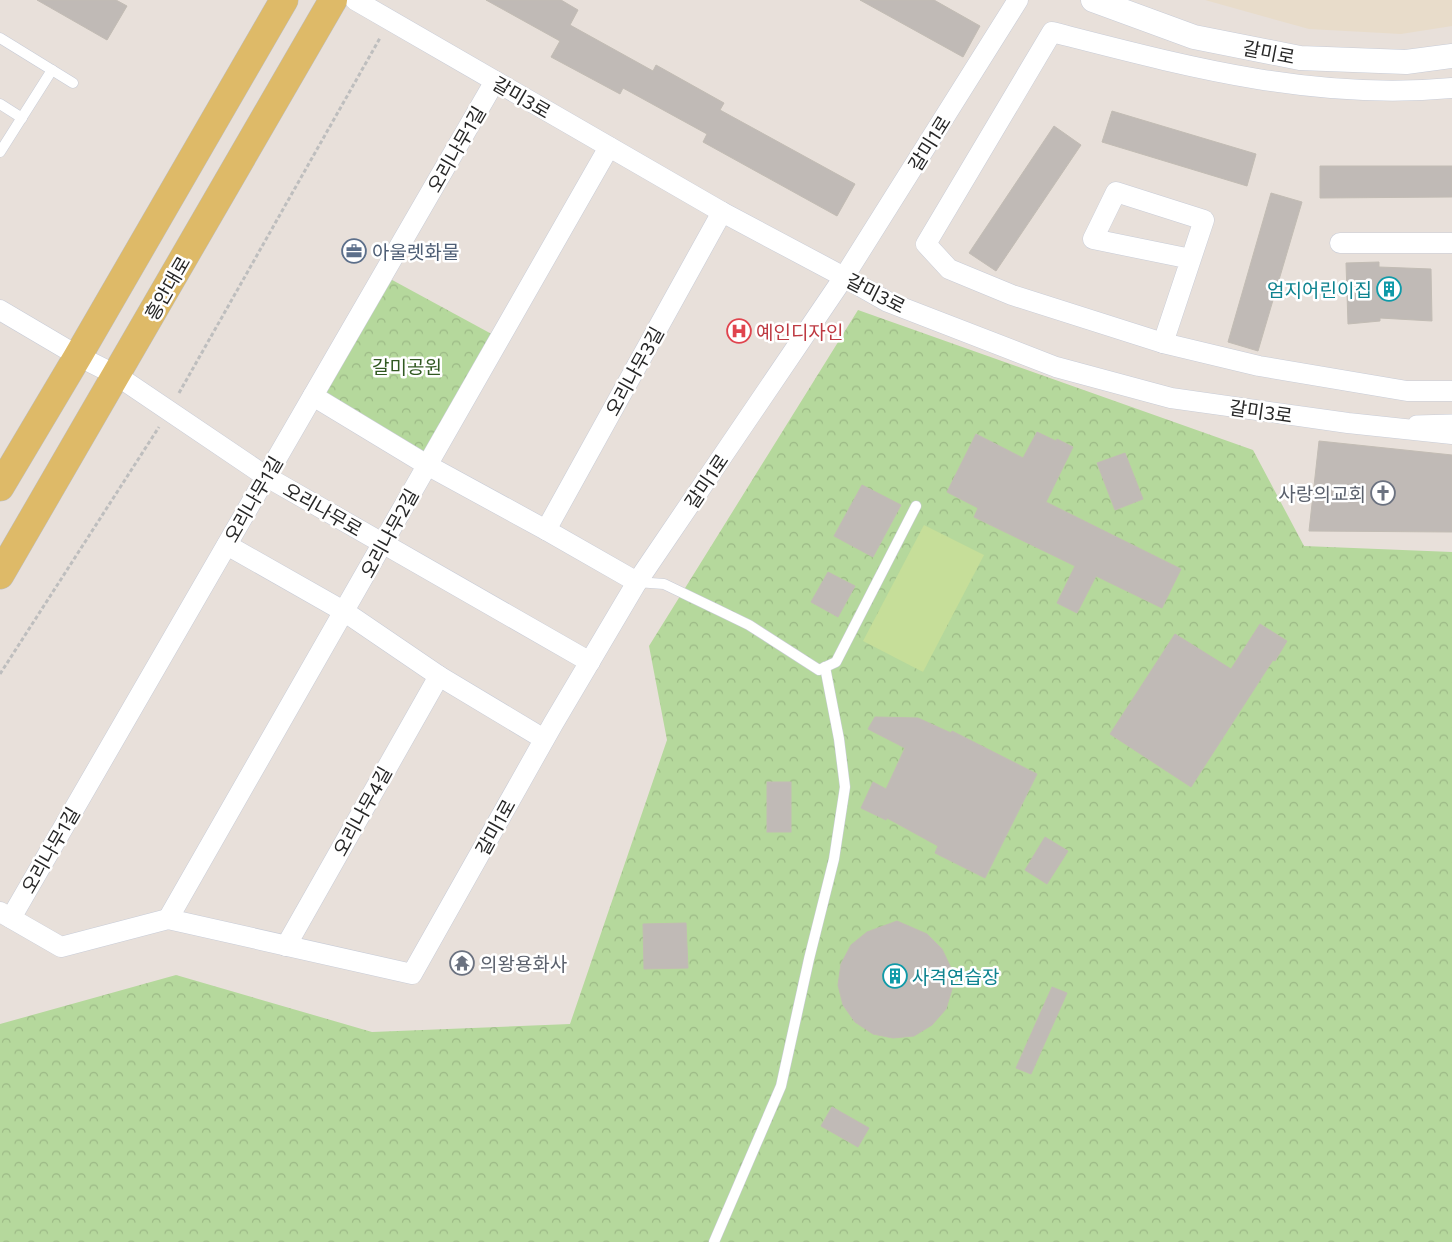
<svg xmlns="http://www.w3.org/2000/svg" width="1452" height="1242" font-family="Commissioner,'Noto Sans KR',sans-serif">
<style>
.education{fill:#e8dcca}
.forest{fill:url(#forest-crowns)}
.pitch{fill:#c6de99}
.building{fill:#c0bab6;stroke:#c2bcb4}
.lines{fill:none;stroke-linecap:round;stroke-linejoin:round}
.service-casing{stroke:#c8ccd7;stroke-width:11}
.pedestrian-casing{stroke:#c8ccd7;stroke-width:16}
.minor-casing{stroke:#c8ccd7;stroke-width:21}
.tertiary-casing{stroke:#c8ccd7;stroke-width:25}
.primary-casing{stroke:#bebebe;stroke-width:29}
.path{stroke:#bebebe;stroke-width:3;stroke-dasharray:4 2.5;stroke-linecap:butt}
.service{stroke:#fff;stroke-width:10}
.pedestrian{stroke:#fff;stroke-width:15}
.minor{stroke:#fff;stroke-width:20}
.tertiary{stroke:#fff;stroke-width:24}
.primary{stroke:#deba68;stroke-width:28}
.labels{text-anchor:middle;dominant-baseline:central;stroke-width:5;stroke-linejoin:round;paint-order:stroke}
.street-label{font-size:19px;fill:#272727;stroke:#fff}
.service-label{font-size:19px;fill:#4e5e75;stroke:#fff;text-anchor:start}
.culture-label{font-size:19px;fill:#0d838f;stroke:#fff;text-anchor:end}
.health-label{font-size:19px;fill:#be3a42;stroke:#fff;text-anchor:start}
.park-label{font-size:19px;fill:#315921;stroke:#fff}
.worship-label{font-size:19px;fill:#5b616d;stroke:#fff;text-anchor:end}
</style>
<defs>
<pattern id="forest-crowns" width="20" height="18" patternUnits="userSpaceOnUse" patternTransform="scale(1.25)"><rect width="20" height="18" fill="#b5d89c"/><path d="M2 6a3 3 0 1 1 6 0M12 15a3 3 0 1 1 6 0" fill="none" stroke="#9cb986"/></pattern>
</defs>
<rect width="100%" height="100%" fill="#e8e0da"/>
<!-- education -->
<path class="education" d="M1205,0H1452V26L1401,34L1309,29Z"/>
<!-- forest -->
<g class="forest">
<path d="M383,275L499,338L427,465L313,396Z"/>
<path d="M858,310L1253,450L1304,546L1452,552V1242H0V1024L176,975L372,1032L570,1024L667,740L649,646Z"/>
</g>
<!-- pitch -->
<path class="pitch" d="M924,525L984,555L923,672L863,641Z"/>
<!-- building -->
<g class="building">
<path d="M37,0H116L127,6L107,40Z"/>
<path d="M486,0H561L578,10L570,25L653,71L656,65L724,103L720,110L855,184L837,216L703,142L707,134L623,88L620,94L551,57L560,41Z"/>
<path d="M860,0H934L980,26L963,57Z"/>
<path d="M1112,111L1256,154L1247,186L1102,142Z"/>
<path d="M1054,126L1081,145L996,271L969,253Z"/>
<path d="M1320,166H1452V197L1320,198Z"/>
<path d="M1271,193L1302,202L1258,351L1228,342Z"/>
<path d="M1379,262V267L1431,269L1432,321L1380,318V321L1348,324L1346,263Z"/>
<path d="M1037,432L1056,441L1057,439L1073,447L1046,502L1181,569L1162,608L1096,576L1077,613L1057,603L1075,566L974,517L978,508L947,492L976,434L1023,458Z"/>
<path d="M1319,441L1452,455V532L1309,531Z"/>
<path d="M1125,453L1143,499L1115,510L1097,463Z"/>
<path d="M862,485L901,505L873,557L834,536Z"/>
<path d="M828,572L855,586L838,617L811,602Z"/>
<path d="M1260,624L1287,641L1275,661L1273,660L1191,787L1110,734L1175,634L1231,669Z"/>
<path d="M875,717L918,718L951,733L952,731L1037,774L985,878L935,853L938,846L887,818L886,820L861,808L873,782L886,789L905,748L868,729Z"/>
<rect x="767" y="782" width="24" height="50"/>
<path d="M1045,837L1068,851L1047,884L1025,870Z"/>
<path d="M897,921L927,934L942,949L951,968L952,989L946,1009L932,1025L914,1036L893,1038L873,1034L855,1022L843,1005L838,985L841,964L851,945L867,932Z"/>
<path d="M686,923L688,968L644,969L643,924Z"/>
<path d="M1052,987L1067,993L1031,1074L1016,1068Z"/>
<path d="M832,1107L869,1128L858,1147L821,1126Z"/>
</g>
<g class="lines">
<!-- service casing -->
<g class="service-casing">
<g id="service">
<path d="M0,38L73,83"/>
<path d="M0,104L22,118"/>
<path d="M0,152L52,70"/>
<path d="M637,582L664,584L716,609L749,625L819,670L836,662L916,506"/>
<path d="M714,1242L781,1086L809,959L834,859L845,787L839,739L825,667"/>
</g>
</g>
<!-- pedestrian casing -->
<g class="pedestrian-casing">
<path id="pedestrian" d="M1416,423L1452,422"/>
</g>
<!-- minor casing -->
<g class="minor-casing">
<g id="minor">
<path d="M355,0L722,212L844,277L888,302L1056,367L1171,398L1348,423L1452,434"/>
<path d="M1340,243H1452"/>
<path d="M1191,259L1093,239L1116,192L1204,220L1163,343L1012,295L949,269L926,244L1052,32C1185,66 1313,101 1452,88"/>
<path d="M0,310L78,356L116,375L267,477L590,662"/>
<path d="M1163,343L1259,366L1407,391H1452"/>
<path d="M313,396L427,465L546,530L637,582"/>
<path d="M546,530L722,212"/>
<path d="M227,545L345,612L439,676L544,739"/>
<path d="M0,912L61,947L168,919L412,974L553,724L637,582L844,277L1018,0"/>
<path d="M11,918L495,81"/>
<path d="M168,919L609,147"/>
<path d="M286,946L439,676"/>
</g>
</g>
<!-- tertiary casing -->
<g class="tertiary-casing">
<path id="tertiary" d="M1093,0L1194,37L1300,58L1406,62L1452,56"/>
</g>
<!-- primary casing -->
<g class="primary-casing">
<g id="primary">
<path d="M0,487L78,356L284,0"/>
<path d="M0,575L333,0"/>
</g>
</g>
<!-- path -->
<g class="path">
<path d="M179,393L380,38"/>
<path d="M0,674L159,427"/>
</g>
<!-- service -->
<use href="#service" class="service"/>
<!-- pedestrian -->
<use href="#pedestrian" class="pedestrian"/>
<!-- minor -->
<use href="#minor" class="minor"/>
<!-- tertiary -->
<use href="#tertiary" class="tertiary"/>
<!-- primary -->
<use href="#primary" class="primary"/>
</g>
<!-- icons -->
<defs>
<g id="office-ring" transform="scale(1.25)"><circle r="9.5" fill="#fff" stroke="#5c6f8a" stroke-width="1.5"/><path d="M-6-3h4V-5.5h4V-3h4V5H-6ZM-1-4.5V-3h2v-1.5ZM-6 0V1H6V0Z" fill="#5c6f8a"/></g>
<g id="building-ring" transform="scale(1.25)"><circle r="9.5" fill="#fff" stroke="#0f9aa8" stroke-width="1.5"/><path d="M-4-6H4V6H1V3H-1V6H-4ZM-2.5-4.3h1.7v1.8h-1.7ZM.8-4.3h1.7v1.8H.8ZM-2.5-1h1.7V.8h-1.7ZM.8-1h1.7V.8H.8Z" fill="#0f9aa8"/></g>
<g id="hospital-ring" transform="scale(1.25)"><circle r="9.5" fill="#fff" stroke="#e0444e" stroke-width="1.5"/><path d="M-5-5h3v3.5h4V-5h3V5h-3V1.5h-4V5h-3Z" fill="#e0444e"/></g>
<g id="church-ring" transform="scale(1.25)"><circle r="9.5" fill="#fff" stroke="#6b7280" stroke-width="1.5"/><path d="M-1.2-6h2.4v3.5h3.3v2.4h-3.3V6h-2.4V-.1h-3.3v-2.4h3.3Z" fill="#6b7280"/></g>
<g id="temple-ring" transform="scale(1.25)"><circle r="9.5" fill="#fff" stroke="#6b7280" stroke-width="1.5"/><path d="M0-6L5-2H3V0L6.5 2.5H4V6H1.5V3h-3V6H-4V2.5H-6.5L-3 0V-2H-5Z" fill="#6b7280"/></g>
</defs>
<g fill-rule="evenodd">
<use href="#office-ring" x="354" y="251"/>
<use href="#building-ring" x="1389" y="289"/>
<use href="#hospital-ring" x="739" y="331"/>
<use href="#church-ring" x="1383" y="493"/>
<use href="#temple-ring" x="462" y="963"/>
<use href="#building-ring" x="895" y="976"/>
</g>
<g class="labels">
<!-- street labels -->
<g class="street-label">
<text transform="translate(1269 52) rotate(11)">갈미로</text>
<text transform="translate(522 97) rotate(30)">갈미3로</text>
<text transform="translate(929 143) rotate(-58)">갈미1로</text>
<text transform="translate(456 149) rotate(-60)">오리나무1길</text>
<text transform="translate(167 288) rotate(-60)">흥안대로</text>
<text transform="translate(876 293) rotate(27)">갈미3로</text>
<text transform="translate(634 371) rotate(-61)">오리나무3길</text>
<text transform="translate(1261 411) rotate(8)">갈미3로</text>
<text transform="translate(706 481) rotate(-56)">갈미1로</text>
<text transform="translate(253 499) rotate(-60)">오리나무1길</text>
<text transform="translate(323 509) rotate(30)">오리나무로</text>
<text transform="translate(389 533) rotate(-61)">오리나무2길</text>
<text transform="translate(362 811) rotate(-61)">오리나무4길</text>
<text transform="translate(495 827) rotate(-61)">갈미1로</text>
<text transform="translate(50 850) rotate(-60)">오리나무1길</text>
</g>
<!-- service labels -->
<g class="service-label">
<text x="372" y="251">아울렛화물</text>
</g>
<!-- culture labels -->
<g class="culture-label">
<text x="1372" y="289">엄지어린이집</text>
<text x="912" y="976" text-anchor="start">사격연습장</text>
</g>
<!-- health labels -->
<g class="health-label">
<text x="756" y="331">예인디자인</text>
</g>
<!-- park labels -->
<g class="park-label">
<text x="407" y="366">갈미공원</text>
</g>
<!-- worship labels -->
<g class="worship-label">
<text x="1366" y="493">사랑의교회</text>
<text x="480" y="963" text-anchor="start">의왕용화사</text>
</g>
</g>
</svg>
